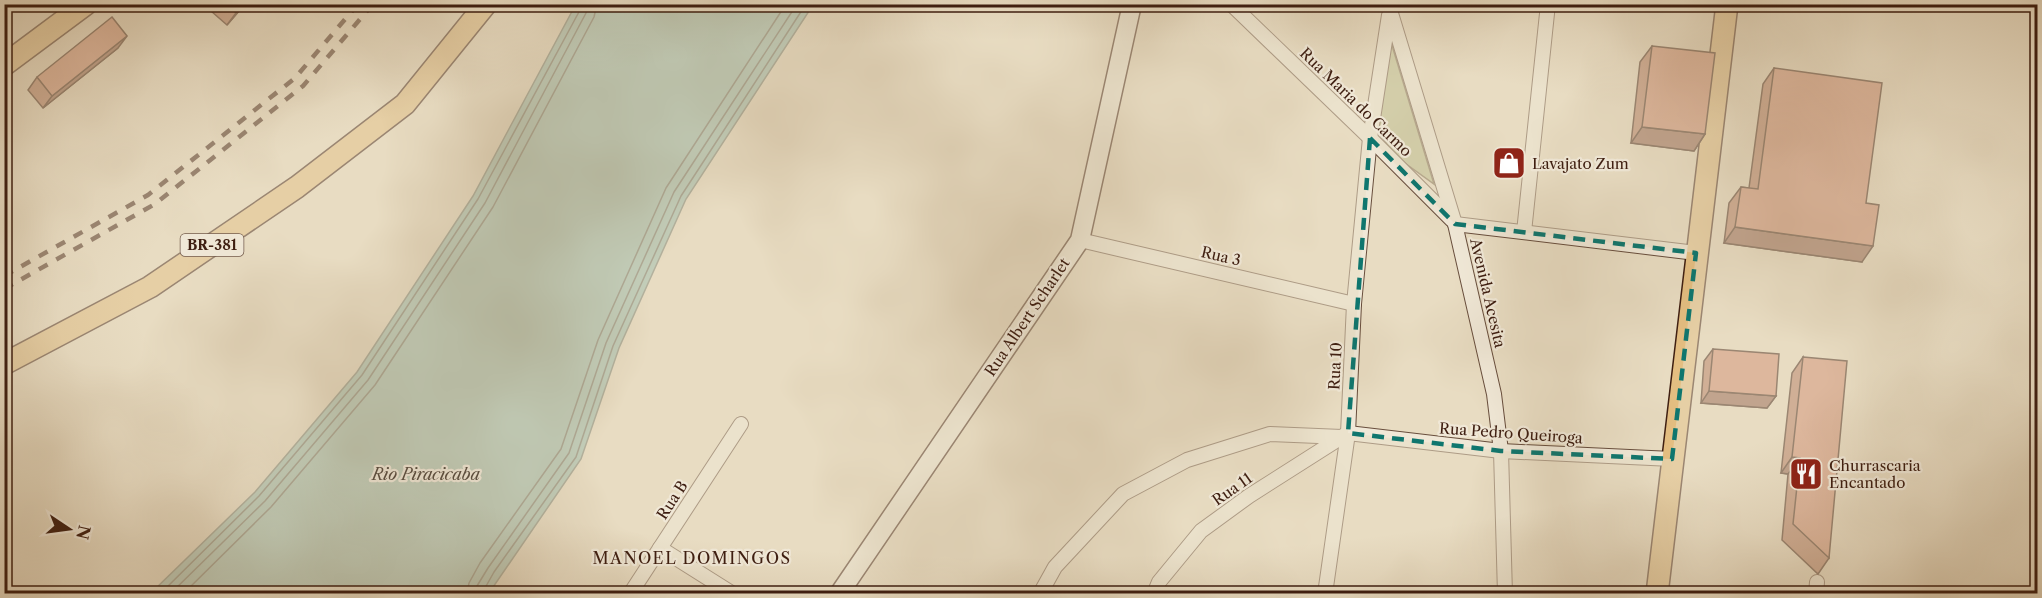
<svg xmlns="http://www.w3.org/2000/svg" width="2042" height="598" font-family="'Libre Caslon Text',serif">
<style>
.park{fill:#bdbe8e;stroke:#7e6e50;stroke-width:1.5}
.water{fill:#98bcaf;stroke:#747d70;stroke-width:1.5}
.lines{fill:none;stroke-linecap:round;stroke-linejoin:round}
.shore{stroke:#6b6d60;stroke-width:1.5}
.minor-casing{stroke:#684e3d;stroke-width:16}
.secondary-casing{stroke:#3e1e11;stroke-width:21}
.primary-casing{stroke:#3e1e11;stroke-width:24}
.trunk-casing{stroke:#3e1e11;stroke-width:24}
.minor{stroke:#f0e8d7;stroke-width:14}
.secondary{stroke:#f0e8d7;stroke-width:18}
.primary{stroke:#e4be81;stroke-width:21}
.trunk{stroke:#e4be81;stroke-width:21}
.rail{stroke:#3e1e11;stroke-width:4.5;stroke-dasharray:10 10;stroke-linecap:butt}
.wall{fill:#b4785f;stroke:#3e1e11;stroke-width:1.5}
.shaded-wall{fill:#92614e;stroke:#3e1e11;stroke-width:1.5}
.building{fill:#d18b6f;stroke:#3e1e11;stroke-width:1.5}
.marked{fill:none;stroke:#0f766e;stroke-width:4.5;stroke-dasharray:12 8;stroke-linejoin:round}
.labels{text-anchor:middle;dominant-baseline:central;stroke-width:4.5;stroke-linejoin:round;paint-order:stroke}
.shield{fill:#f0e8d7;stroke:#735b4c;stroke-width:1.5}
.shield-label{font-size:14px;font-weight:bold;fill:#3e1e11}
.street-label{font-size:15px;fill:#3e1e11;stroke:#f0e8d7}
.poi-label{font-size:15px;fill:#3e1e11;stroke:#f0e8d7;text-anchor:start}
.water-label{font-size:16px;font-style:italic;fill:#594d40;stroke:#f0e8d7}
.neighbourhood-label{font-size:16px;letter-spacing:1.5px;fill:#3e1e11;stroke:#f0e8d7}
</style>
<rect width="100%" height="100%" fill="#e8dcc2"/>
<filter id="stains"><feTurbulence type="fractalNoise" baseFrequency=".00333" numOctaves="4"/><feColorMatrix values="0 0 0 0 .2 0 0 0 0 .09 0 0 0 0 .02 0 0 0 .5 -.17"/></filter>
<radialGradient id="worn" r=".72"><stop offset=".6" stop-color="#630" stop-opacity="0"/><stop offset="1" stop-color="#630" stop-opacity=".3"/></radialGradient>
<!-- park -->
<path class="park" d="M1391,42L1434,184L1395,156L1377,130Z"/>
<!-- water -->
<path class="water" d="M576,4L813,5L686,199L619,348L581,459L489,593H151L255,492L357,372L473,196Z"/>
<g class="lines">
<!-- shore -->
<g class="shore">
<path d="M160,594L259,496L362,375L478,199L580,10V4"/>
<path d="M170,594L265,501L368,380L485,203L586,13L588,4"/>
<path d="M183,594L271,507L375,385L493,207L594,17L597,4"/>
<path d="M467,594L469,583L480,563L561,449L598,340L666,188L786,4"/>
<path d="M476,594L477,586L488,568L569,453L606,343L674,192L797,4"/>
<path d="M484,594L485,588L494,572L576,457L613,346L681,196L806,4"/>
</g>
<!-- minor casing -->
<g class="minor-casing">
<g id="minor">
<path d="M1231,4L1370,138L1452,220"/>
<path d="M1390,10L1455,224L1494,394L1501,451L1505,594"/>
<path d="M1455,224L1696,253"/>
<path d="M1524,232L1548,4"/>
<path d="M1080,240L1354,304"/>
<path d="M660,548L733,594"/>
<path d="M630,594L741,424"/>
<path d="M1040,594L1055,567L1123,494L1187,460L1270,434L1342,437"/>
<path d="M1154,594L1159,582L1201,531L1249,496L1348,433L1501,451L1672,459"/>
<path d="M1325,594L1348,433L1354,304L1370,138L1389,15"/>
<path d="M1816,594L1817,582"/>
</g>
</g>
<!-- secondary casing -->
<g class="secondary-casing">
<path id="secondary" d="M839,594L1080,240L1132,4"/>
</g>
<!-- primary casing -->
<g class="primary-casing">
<g id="primary">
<path d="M4,65L86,4"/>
<path d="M1657,594L1727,4"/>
</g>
</g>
<!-- trunk casing -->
<g class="trunk-casing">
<path id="trunk" d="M4,364L150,287L297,187L405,104L486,4"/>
</g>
<!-- minor -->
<use href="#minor" class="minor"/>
<!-- secondary -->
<use href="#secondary" class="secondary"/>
<!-- primary -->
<use href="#primary" class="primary"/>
<!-- trunk -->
<use href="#trunk" class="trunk"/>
<!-- rail -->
<g class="rail">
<path d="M4,276L148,195L295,78L358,4"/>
<path d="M4,289L155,204L303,86L373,4"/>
</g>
</g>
<!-- wall -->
<g class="wall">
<path d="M203,4H245L227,25Z"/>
<path d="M1652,46L1705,134L1694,151L1631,143L1640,62Z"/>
<path d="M118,48L43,108L28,90L37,77Z"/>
<path d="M1774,68L1866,203L1862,262L1724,243L1729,203L1741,187L1749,188L1763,84Z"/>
<path d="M1713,349L1776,396L1767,408L1701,403L1704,361Z"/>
<path d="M1803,357L1829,558L1818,574L1782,540L1788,474L1781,473L1792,373Z"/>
</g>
<!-- shaded-wall -->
<g class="shaded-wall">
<path d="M243,4H245L227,25L236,13Z"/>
<path d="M127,36L118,48L43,108L52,96Z"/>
<path d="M1642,127L1705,134L1694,151L1631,143Z"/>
<path d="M1735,227L1873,246L1862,262L1724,243Z"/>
<path d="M1709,391L1776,396L1767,408L1701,403Z"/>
<path d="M1792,457L1800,458L1788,474L1781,473Z"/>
</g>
<!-- building -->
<g class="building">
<path d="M226,4H243L236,13Z"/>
<path d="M112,17L127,36L52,96L37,77Z"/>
<path d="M1652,46L1715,53L1705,134L1642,127Z"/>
<path d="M1774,68L1882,83L1866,203L1879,205L1873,246L1735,227L1741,187L1758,189Z"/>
<path d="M1713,349L1779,354L1776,396L1709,391Z"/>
<path d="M1803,357L1847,361L1829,558L1793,524L1800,458L1792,457Z"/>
</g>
<!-- marked area -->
<path d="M0 0H2042V598H0ZM1370,138L1455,224L1696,253L1672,459L1501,451L1348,433Z" fill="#e8dcc2" fill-opacity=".55" fill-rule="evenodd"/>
<path class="marked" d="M1370,138L1455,224L1696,253L1672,459L1501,451L1348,433Z"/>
<!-- icons -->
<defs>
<g id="shop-square" transform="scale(1.725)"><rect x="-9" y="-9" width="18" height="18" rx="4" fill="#8f2418" stroke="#f0e8d7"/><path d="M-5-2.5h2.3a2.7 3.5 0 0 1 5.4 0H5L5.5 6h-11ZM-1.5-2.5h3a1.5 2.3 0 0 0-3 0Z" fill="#fff"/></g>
<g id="restaurant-square" transform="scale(1.725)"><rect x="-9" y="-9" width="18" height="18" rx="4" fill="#8f2418" stroke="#f0e8d7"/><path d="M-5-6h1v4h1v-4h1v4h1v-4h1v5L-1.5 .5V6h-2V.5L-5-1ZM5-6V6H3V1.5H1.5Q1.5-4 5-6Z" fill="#fff"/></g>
</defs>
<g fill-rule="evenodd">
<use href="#shop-square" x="1509" y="163"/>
<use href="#restaurant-square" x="1806" y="474"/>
</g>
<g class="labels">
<!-- shield labels -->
<rect class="shield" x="180.5" y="234" width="63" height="22" rx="4.5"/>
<g class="shield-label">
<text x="212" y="245">BR-381</text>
</g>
<!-- street labels -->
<g class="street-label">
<text transform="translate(1356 102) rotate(44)">Rua Maria do Carmo</text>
<text transform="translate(1221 256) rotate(13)">Rua 3</text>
<text transform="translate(1488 293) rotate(77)">Avenida Acesita</text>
<text transform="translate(1027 317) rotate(-56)">Rua Albert Scharlet</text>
<text transform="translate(1335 366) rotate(-87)">Rua 10</text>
<text transform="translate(1511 433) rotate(4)">Rua Pedro Queiroga</text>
<text transform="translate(1232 489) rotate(-35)">Rua 11</text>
<text transform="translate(672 500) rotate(-57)">Rua B</text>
</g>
<!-- poi labels -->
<g class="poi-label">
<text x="1532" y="163">Lavajato Zum</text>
<text x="1829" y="465">Churrascaria<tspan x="1829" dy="17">Encantado</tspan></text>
</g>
<!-- water labels -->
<g class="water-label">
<text x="426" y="474">Rio Piracicaba</text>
</g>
<!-- neighbourhood labels -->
<g class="neighbourhood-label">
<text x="692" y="558">MANOEL DOMINGOS</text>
</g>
</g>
<!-- margin -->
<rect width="2042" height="598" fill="none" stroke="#e8dcc2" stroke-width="24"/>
<rect x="6" y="6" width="2030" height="586" fill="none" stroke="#3e1e11" stroke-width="3"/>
<rect x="12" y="12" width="2018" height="574" fill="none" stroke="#3e1e11" stroke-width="1.5"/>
<!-- north arrow -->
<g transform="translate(69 529) rotate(103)" stroke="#f0e8d7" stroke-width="4.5" paint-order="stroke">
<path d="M0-4.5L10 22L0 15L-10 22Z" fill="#3e1e11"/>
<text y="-9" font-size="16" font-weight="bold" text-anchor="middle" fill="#3e1e11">N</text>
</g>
<rect width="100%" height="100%" filter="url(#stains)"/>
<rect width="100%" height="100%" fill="url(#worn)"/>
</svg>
